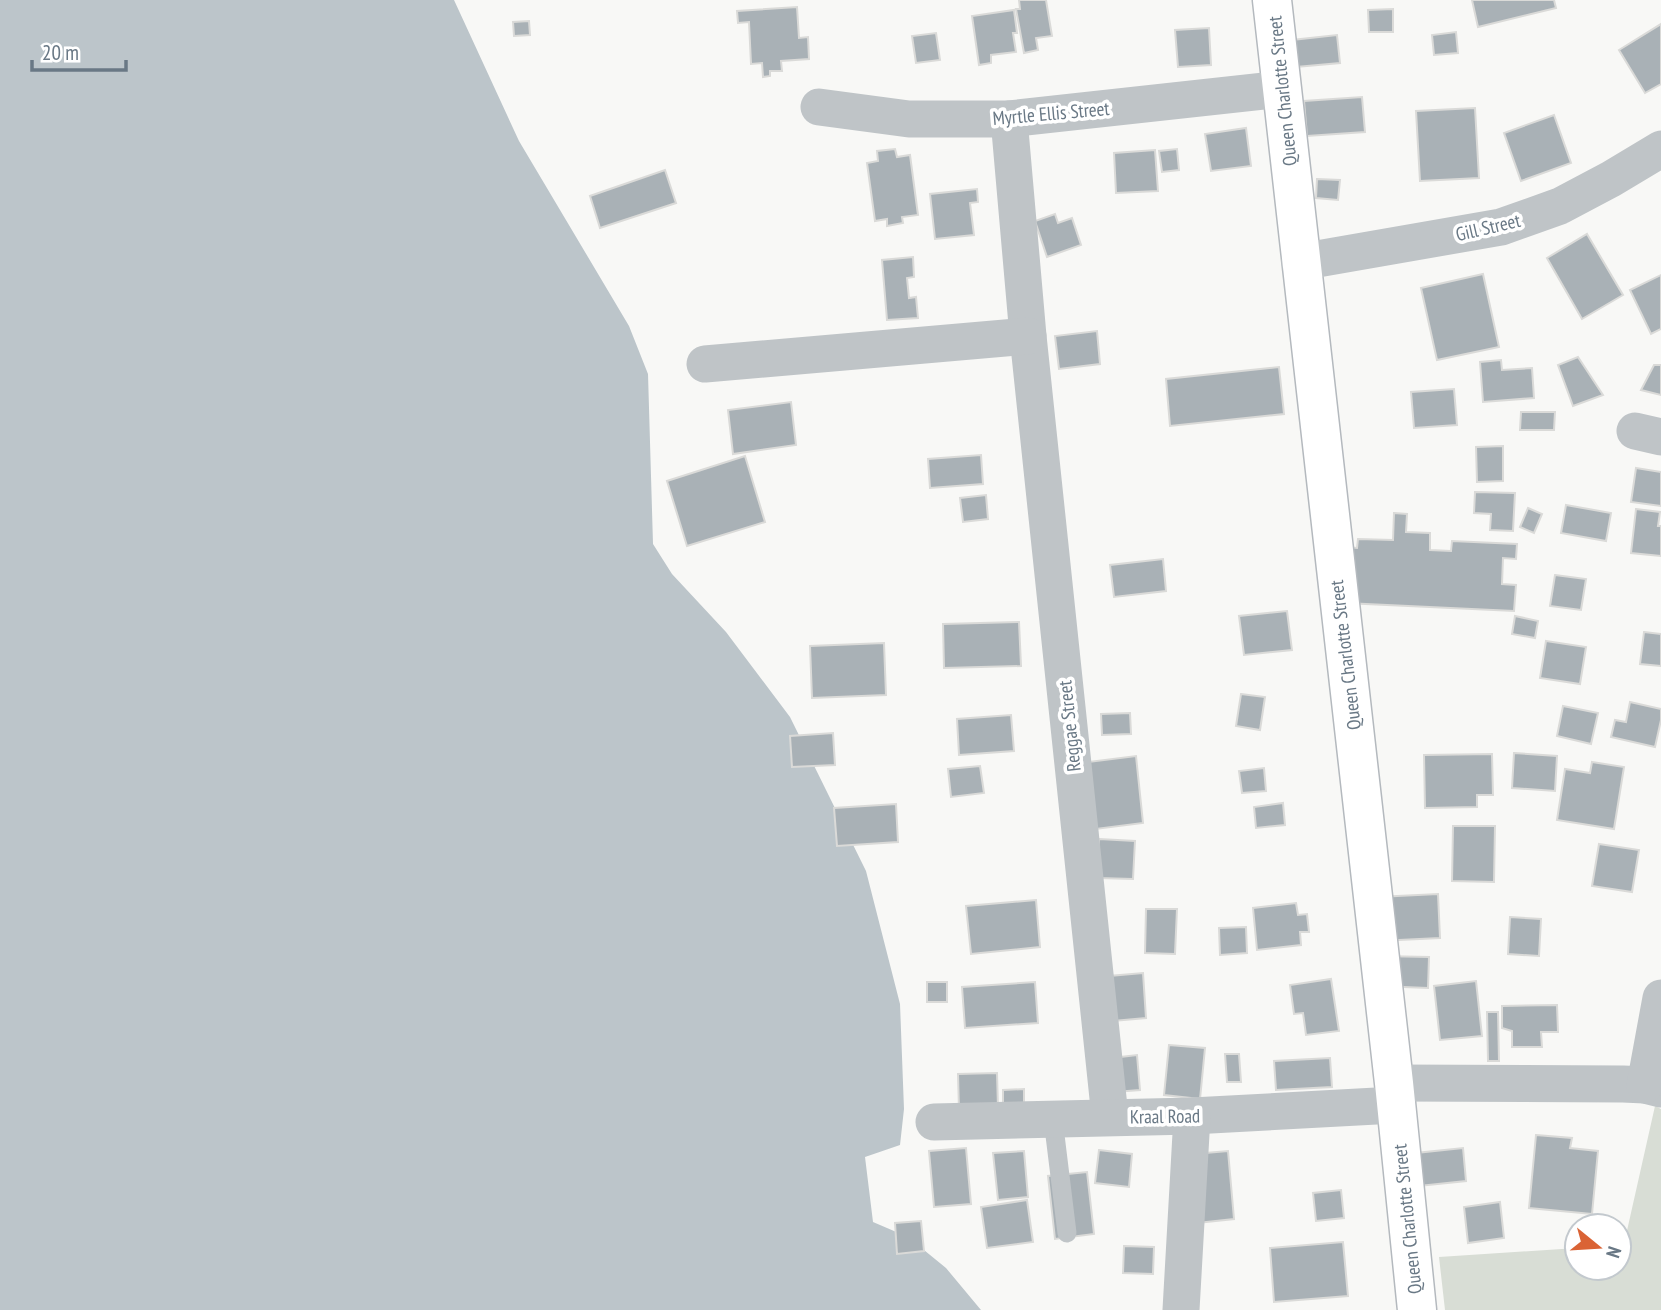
<svg xmlns="http://www.w3.org/2000/svg" width="1661" height="1310" font-family="'PT Sans Narrow',sans-serif">
<style>
.green{fill:#d8ddd5}
.water{fill:#bcc5ca}
.building{fill:#a9b1b6;stroke:#dadad8;stroke-width:2}
.lines{fill:none;stroke-linecap:round;stroke-linejoin:round}
.secondary-casing{stroke:#b4b9be;stroke-width:41}
.lane{stroke:#bfc4c7;stroke-width:19}
.street{stroke:#bfc4c7;stroke-width:37}
.secondary{stroke:#fff;stroke-width:38}
.labels{text-anchor:middle;dominant-baseline:central;stroke-width:7;stroke-linejoin:round;paint-order:stroke}
.street-label{font-size:19px;fill:#697885;stroke:#fff}
</style>
<rect width="100%" height="100%" fill="#f8f8f6"/>
<!-- green -->
<path class="green" d="M1655,1106L1661,1109V1310H1445L1439,1257L1577,1248V1268H1619V1245L1624,1244Z"/>
<!-- water -->
<path class="water" d="M0,0H454L519,141L629,326L648,374L653,544L672,574L726,632L790,717L866,871L900,1004L904,1109L900,1145L865,1157L873,1222L908,1237L946,1268L981,1310H0Z"/>
<!-- building -->
<g class="building">
<path d="M1019,0H1046L1052,36L1036,38L1038,50L1024,53L1016,9H1020Z"/>
<path d="M1472,0H1554L1556,8L1478,27Z"/>
<path d="M797,7L799,38L808,37L809,59L781,61L782,71H770V76L763,77L762,63L751,64L749,22L738,23L737,11Z"/>
<path d="M1393,9V32H1369L1368,10Z"/>
<path d="M1014,10L1017,33H1013L1016,52L991,55V63L979,65L972,16Z"/>
<path d="M529,21L530,35L514,36L513,22Z"/>
<path d="M1661,24V84L1645,93L1619,50Z"/>
<path d="M1209,28L1211,65L1178,67L1175,30Z"/>
<path d="M1456,32L1458,53L1434,55L1432,35Z"/>
<path d="M936,33L940,60L916,63L912,36Z"/>
<path d="M1337,35L1340,63L1285,68L1283,41Z"/>
<path d="M1362,97L1365,132L1307,136L1304,101Z"/>
<path d="M1475,108L1479,178L1420,181L1416,111Z"/>
<path d="M1554,115L1571,163L1521,181L1504,133Z"/>
<path d="M1246,128L1251,166L1211,171L1205,134Z"/>
<path d="M895,149L897,157L910,155L918,215L902,217L903,223L887,226V219L875,221L867,163L878,161L877,151Z"/>
<path d="M1177,149L1179,170L1162,172L1159,151Z"/>
<path d="M1155,150L1158,191L1116,193L1114,153Z"/>
<path d="M665,170L676,203L600,228L590,196Z"/>
<path d="M1317,179L1340,180L1338,200L1316,198Z"/>
<path d="M977,189L978,202L970,203L974,235L935,239L930,194Z"/>
<path d="M1055,214L1058,223L1072,218L1081,245L1047,257L1035,221Z"/>
<path d="M1587,234L1623,295L1582,319L1547,258Z"/>
<path d="M913,257L914,277L907,278L909,298L916,297L918,318L887,320L882,260Z"/>
<path d="M1483,274L1499,347L1437,360L1421,288Z"/>
<path d="M1661,275V329L1651,334L1630,290Z"/>
<path d="M1097,331L1100,364L1059,369L1055,336Z"/>
<path d="M1578,357L1603,395L1573,406L1558,365Z"/>
<path d="M1501,360L1502,370L1532,368L1534,398L1483,402L1480,362Z"/>
<path d="M1654,365H1661V395L1641,390Z"/>
<path d="M1279,367L1284,414L1170,426L1166,379Z"/>
<path d="M1454,389L1457,425L1414,428L1411,392Z"/>
<path d="M791,402L796,445L733,454L728,410Z"/>
<path d="M1521,412H1555L1554,430H1520Z"/>
<path d="M1503,446V481L1477,482L1476,447Z"/>
<path d="M981,455L983,484L930,488L928,459Z"/>
<path d="M745,456L765,522L687,546L667,481Z"/>
<path d="M1636,468L1661,472V506L1631,502Z"/>
<path d="M1475,492L1515,493L1513,531L1490,530L1491,514L1474,513Z"/>
<path d="M986,495L988,519L963,522L960,498Z"/>
<path d="M1566,505L1611,513L1606,541L1561,533Z"/>
<path d="M1528,508L1542,514L1534,533L1520,527Z"/>
<path d="M1636,509L1660,512L1658,526H1661V556L1631,553Z"/>
<path d="M1394,513L1407,514L1406,532L1430,533V550L1451,551L1452,541L1517,544L1516,559L1503,558L1502,584L1516,585L1514,611L1345,603L1347,547L1357,548L1358,539L1393,540Z"/>
<path d="M1163,559L1166,591L1114,597L1110,565Z"/>
<path d="M1555,575L1586,579L1581,610L1550,606Z"/>
<path d="M1287,611L1292,650L1244,655L1239,616Z"/>
<path d="M1515,616L1538,621L1535,638L1512,634Z"/>
<path d="M1019,622L1021,666L944,668L943,624Z"/>
<path d="M1644,632L1661,634V666L1640,664Z"/>
<path d="M1546,641L1586,647L1580,684L1540,678Z"/>
<path d="M884,643L886,695L812,698L810,646Z"/>
<path d="M1241,694L1265,697L1260,730L1236,726Z"/>
<path d="M1630,702L1661,709V720L1655,747L1611,737L1615,720L1626,722Z"/>
<path d="M1563,706L1598,713L1591,744L1557,736Z"/>
<path d="M1130,713L1131,734L1102,735L1101,714Z"/>
<path d="M1011,715L1014,751L959,755L957,719Z"/>
<path d="M833,733L835,765L792,767L790,736Z"/>
<path d="M1514,753L1557,756L1555,791L1512,788Z"/>
<path d="M1492,754L1493,795H1477V807L1425,808L1424,755Z"/>
<path d="M1136,756L1143,823L1088,830L1080,763Z"/>
<path d="M1592,762L1624,767L1614,829L1557,820L1565,769L1590,773Z"/>
<path d="M980,766L984,793L951,797L948,769Z"/>
<path d="M1264,768L1266,791L1242,793L1239,771Z"/>
<path d="M1283,803L1285,825L1256,828L1254,807Z"/>
<path d="M896,804L898,842L837,846L834,808Z"/>
<path d="M1453,826H1495L1494,882L1452,881Z"/>
<path d="M1099,839L1135,841L1133,879L1098,878Z"/>
<path d="M1599,844L1639,850L1632,892L1592,886Z"/>
<path d="M1438,894L1440,938L1378,941L1377,897Z"/>
<path d="M1036,900L1040,947L971,954L966,906Z"/>
<path d="M1296,903L1298,915L1307,914L1309,932H1300L1301,945L1257,950L1253,908Z"/>
<path d="M1146,909H1177L1175,954L1145,953Z"/>
<path d="M1510,917L1541,919L1539,956L1508,954Z"/>
<path d="M1246,927L1247,953L1220,955L1219,928Z"/>
<path d="M1380,956L1429,957L1428,988L1379,986Z"/>
<path d="M1143,973L1146,1018L1113,1021L1109,976Z"/>
<path d="M1331,979L1339,1031L1306,1035L1303,1013L1294,1014L1290,985Z"/>
<path d="M1476,981L1482,1036L1440,1040L1434,986Z"/>
<rect x="927" y="982" width="20" height="20"/>
<path d="M1035,982L1038,1023L965,1028L962,987Z"/>
<path d="M1557,1005L1558,1032H1541L1542,1047H1512V1031L1502,1028V1006Z"/>
<path d="M1487,1012H1498L1499,1061H1488Z"/>
<path d="M1169,1045L1205,1048L1200,1099L1164,1095Z"/>
<path d="M1225,1054H1239L1241,1082H1227Z"/>
<path d="M1137,1055L1140,1090L1115,1092L1112,1058Z"/>
<path d="M1330,1058L1332,1087L1276,1090L1274,1061Z"/>
<path d="M997,1073L998,1108L959,1110L958,1074Z"/>
<path d="M1024,1089V1108L1003,1109V1090Z"/>
<path d="M1536,1135L1572,1138L1570,1148L1598,1151L1592,1214L1529,1208Z"/>
<path d="M966,1148L971,1204L934,1207L929,1151Z"/>
<path d="M1463,1148L1466,1181L1419,1186L1416,1153Z"/>
<path d="M1099,1150L1132,1154L1129,1187L1095,1183Z"/>
<path d="M1024,1151L1028,1197L998,1200L993,1153Z"/>
<path d="M1228,1151L1234,1219L1188,1224L1182,1155Z"/>
<path d="M1087,1172L1094,1234L1055,1239L1048,1176Z"/>
<path d="M1341,1190L1344,1218L1316,1221L1313,1193Z"/>
<path d="M1027,1200L1033,1242L987,1248L981,1207Z"/>
<path d="M1500,1202L1504,1238L1468,1243L1464,1207Z"/>
<path d="M921,1221L924,1251L897,1254L895,1223Z"/>
<path d="M1343,1242L1348,1296L1274,1302L1270,1248Z"/>
<path d="M1124,1246L1154,1247L1153,1274L1123,1273Z"/>
</g>
<g class="lines">
<!-- secondary casing -->
<g class="secondary-casing">
<path id="secondary" d="M1272,0L1394,1083L1417,1310"/>
</g>
<!-- lane -->
<path class="lane" d="M1053,1119L1067,1233"/>
<!-- street -->
<g class="street">
<path d="M819,107L909,119H1009L1282,89"/>
<path d="M1009,119L1028,336L1110,1117"/>
<path d="M1300,262L1501,227L1560,206L1611,179L1661,149"/>
<path d="M705,364L1028,336"/>
<path d="M1635,431L1661,437"/>
<path d="M1394,1083L1623,1084L1645,1085L1661,1089"/>
<path d="M1645,1085L1661,998"/>
<path d="M934,1122L1192,1116L1395,1105"/>
<path d="M1181,1310L1192,1116"/>
</g>
<!-- secondary -->
<use href="#secondary" class="secondary"/>
</g>
<g class="labels">
<!-- street labels -->
<g class="street-label">
<text transform="translate(1282 91) rotate(-96)">Queen Charlotte Street</text>
<text transform="translate(1051 113) rotate(-5)">Myrtle Ellis Street</text>
<text transform="translate(1488 227) rotate(-13)">Gill Street</text>
<text transform="translate(1345 655) rotate(-97)">Queen Charlotte Street</text>
<text transform="translate(1069 726) rotate(-96)">Reggae Street</text>
<text transform="translate(1165 1116) rotate(-1)">Kraal Road</text>
<text transform="translate(1407 1219) rotate(-96)">Queen Charlotte Street</text>
</g>
</g>
<!-- north arrow -->
<g transform="translate(1598 1247) rotate(108)"><circle r="33" fill="#ffffff" stroke="#c3c9ce" stroke-width="2"/>
<path d="M0-5L12 26L0 18L-12 26Z" fill="#da6335"/>
<text y="-10" font-size="19" font-weight="bold" text-anchor="middle" fill="#697885">N</text>
</g>
<!-- scale -->
<path d="M32 60v10h94v-10" fill="none" stroke="#697885" stroke-width="3.5"/>
<text x="42" y="60" font-size="21" fill="#697885" stroke="#ffffff" stroke-width="5" paint-order="stroke">20 m</text>
</svg>
